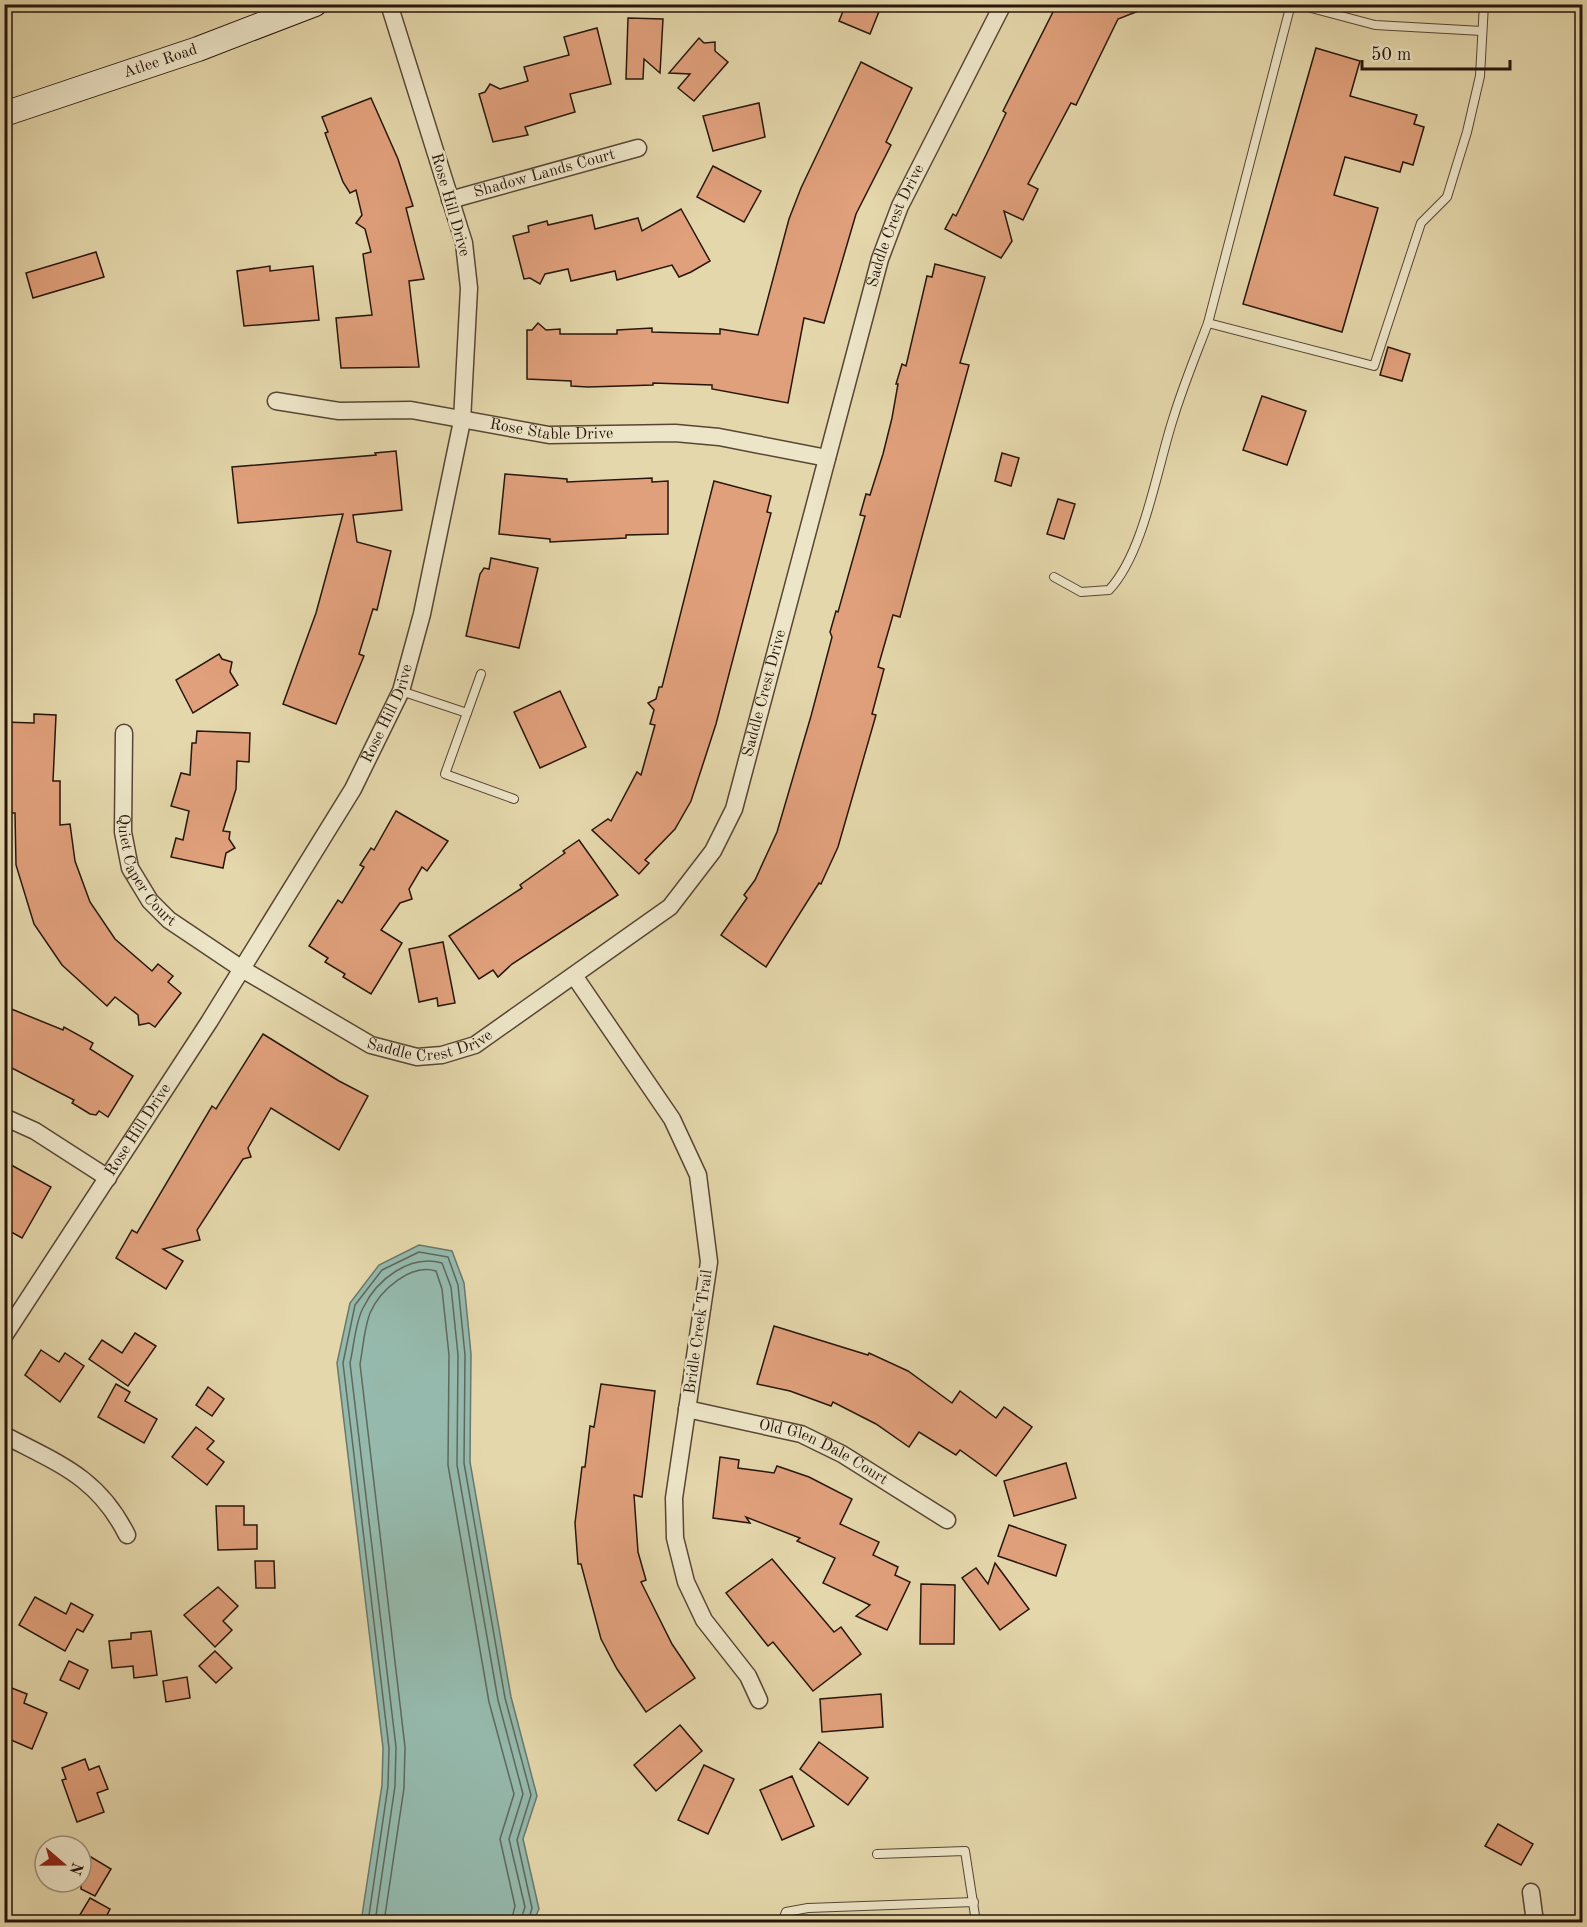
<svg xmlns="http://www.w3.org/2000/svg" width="1587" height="1927" font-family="'Old Standard TT',serif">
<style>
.water{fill:#95b9ac;stroke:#69786c;stroke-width:1.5}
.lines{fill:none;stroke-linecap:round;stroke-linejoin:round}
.shore{stroke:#5e685c;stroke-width:1.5}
.building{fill:#e0a07b;stroke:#28160c;stroke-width:1.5}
.lane-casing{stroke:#574634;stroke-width:10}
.street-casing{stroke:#574634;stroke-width:19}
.secondary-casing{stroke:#28160c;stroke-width:26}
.lane{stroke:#ede5c8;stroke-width:8}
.street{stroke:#ede5c8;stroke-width:16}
.secondary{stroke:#ede5c8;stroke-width:24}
.labels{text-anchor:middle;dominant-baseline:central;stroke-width:5;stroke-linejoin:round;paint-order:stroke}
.street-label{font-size:16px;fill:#28160c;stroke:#ede5c8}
</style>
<rect width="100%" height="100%" fill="#e4d7ab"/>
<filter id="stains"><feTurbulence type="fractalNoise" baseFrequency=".00333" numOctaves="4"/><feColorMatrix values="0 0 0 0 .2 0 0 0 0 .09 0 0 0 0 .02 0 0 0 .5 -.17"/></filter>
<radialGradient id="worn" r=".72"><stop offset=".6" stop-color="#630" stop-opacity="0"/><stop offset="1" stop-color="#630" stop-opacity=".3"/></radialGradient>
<!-- water -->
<path class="water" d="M419,1245L452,1251L464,1283L471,1354L470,1462L511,1697L537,1796L523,1839L539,1909L533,1922H361L382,1785L383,1748L337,1363L350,1303L379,1265Z"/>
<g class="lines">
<!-- shore -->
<g class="shore">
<path d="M368,1922L388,1786L389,1748L343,1363L355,1305L382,1270L419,1252L448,1257L458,1285L465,1355L464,1463L505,1698L531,1795L517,1840L532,1908L528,1922"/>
<path d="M375,1922L395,1786L396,1747L350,1363C354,1346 355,1323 363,1308C377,1279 410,1254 442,1263L451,1287L458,1355L457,1465L498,1700L523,1794L509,1839L525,1907L520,1922"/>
<path d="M384,1922L404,1788L405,1747L360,1364C363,1348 364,1329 370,1313C380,1290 411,1263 436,1271L442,1289L449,1355L448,1465L489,1702L514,1794L500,1839L515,1906L511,1922"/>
</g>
</g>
<!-- building -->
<g class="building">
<path d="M846,4H882L870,34L839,21Z"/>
<path d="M1057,4L1151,6L1118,19L1076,105L1071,103L1028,184L1038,189L1023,220L1004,211L1012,241L1001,258L945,229L953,214L956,216L986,155L1006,113L1003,111Z"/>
<path d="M628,18L663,19L660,73L644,59L643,79H626Z"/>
<path d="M597,28L611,84L570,94L575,112L525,127L528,135L493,142L479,94L485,92L490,84L500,89L528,81L524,67L569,55L564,37Z"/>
<path d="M699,38L704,43L715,42V51L728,62L694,101L678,88L690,74L669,73Z"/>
<path d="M1316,48L1360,61L1350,96L1417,115L1414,124L1424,127L1413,165L1403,162L1400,172L1345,157L1334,195L1378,208L1342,332L1243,304Z"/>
<path d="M861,62L912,88L886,142L891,145L856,214L824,323L804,318L788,403L712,389V385L653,383V385L588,387L571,386V381L527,379V330H532L538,323L546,330L560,329V334H617V330L652,328V332L720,334V329L758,335L789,219L801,188Z"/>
<path d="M371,98L398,159L413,206L406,208L424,279L409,281L419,367L341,368L336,318L372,315L363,254L371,252L365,229L356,223L362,215L356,190L350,193L343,182L325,133L328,132L322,117Z"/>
<path d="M759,103L765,137L713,151L703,116Z"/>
<path d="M713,166L761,191L744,222L697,197Z"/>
<path d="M681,209L710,261L691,272L679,277L672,265L617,280L615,271L571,281L568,269L545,274L540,284L530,278L524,279L513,236L529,232L528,226L547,221L548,225L592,215L595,229L638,218L642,231Z"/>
<path d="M96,252L104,277L33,298L26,273Z"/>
<path d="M935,264L985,277L960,363L969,365L900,617L893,615L878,667L884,669L872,714L876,715L838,847L821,884L819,883L766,967L721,935L747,898L744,895L755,880L777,832L811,716L832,637L830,632L836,611L838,612L865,516L860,515L866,494L870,495L883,454L892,418L898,384H896L902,364L906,366L927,276L932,277Z"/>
<path d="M270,266V271L313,266L319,320L244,326L237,271Z"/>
<path d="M1388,347L1410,354L1402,381L1380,375Z"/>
<path d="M1262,396L1306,411L1287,465L1243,450Z"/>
<path d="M396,451L402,510L353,515L357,542L391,551L377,610L373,609L359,654L364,656L336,724L283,704L316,613L343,514L238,523L232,467L376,455L375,453Z"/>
<path d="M1002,453L1019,458L1011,486L995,481Z"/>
<path d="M505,474L567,479V482L652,478V482L668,481V534L626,535V538L550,542V539L499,534Z"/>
<path d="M714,481L771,496L767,512L771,513L716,724L691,801L675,829L645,860L649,863L639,874L592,830L608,819L611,821L637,772L641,775L655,725L650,724L654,710L648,703L656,699L659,687H662Z"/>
<path d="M1058,499L1075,504L1064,539L1047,534Z"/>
<path d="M491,558L538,568L519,648L466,636L480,574L484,568L489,569Z"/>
<path d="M219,654L222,659L232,662L230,672L238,685L193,713L176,680Z"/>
<path d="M560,691L586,747L540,768L514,712Z"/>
<path d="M34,714L56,715L53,781H60V825L70,824L75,861L90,902L115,939L152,971L158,964L173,976L168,982L181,993L155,1027L149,1023L139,1025L138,1015L115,997L107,1006L62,965L34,924L16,865L15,813H4V722L34,723Z"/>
<path d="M197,731L250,733L249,762L237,761L236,789L223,831L230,832L229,839L235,848L226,853L223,868L171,857L176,838L183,840L189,811L171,806L181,773L190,775L192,743H196Z"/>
<path d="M396,811L448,841L427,871L422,867L409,889L412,899L400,903L381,930L402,943L371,994L343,977L345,974L325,962L328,958L309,946L338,900L342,903L364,867L360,865L371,848L374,850Z"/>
<path d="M579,840L618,895L512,964L498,977L493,970L479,979L449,936L522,888L520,885L565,853L563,851Z"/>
<path d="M443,942L455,1003L438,1006L437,998L419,1002L409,949Z"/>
<path d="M4,1006L63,1030L64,1027L93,1043L90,1049L133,1076L108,1117L99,1111L96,1115L90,1114L72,1103L74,1100L4,1064Z"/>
<path d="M263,1034L339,1081L368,1096L339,1150L271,1108L248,1148L251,1157L243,1159L197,1230L200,1240L163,1249L183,1261L166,1289L116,1258L132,1230L137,1233L212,1106L216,1109Z"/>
<path d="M4,1161L51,1187L22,1238L4,1228Z"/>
<path d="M774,1326L868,1355L869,1353L908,1371L952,1403L960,1391L996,1418L1004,1407L1032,1427L996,1476L960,1450L956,1455L919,1432L909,1447L876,1424L833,1402L831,1406L790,1391L757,1384Z"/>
<path d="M135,1333L156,1346L128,1386L89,1359L102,1340L122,1353Z"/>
<path d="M41,1350L59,1362L65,1353L84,1366L60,1402L25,1375Z"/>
<path d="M116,1384L130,1392L125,1401L157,1419L144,1443L98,1417Z"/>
<path d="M601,1384L655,1391L642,1497L634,1495L638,1552L646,1580L641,1582L672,1644L695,1678L646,1712L617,1669L601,1639L581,1564H578L575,1523L582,1467H585L590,1426L594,1427Z"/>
<path d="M208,1387L224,1399L212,1416L196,1405Z"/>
<path d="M196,1427L214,1441L207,1449L224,1462L207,1485L172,1457Z"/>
<path d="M720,1457L739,1460L738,1468L774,1473L777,1466L809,1477L852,1499L840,1524L879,1542L873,1555L898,1567L895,1575L910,1582L887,1630L856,1616L870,1605L823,1583L835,1558L797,1541L800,1538L746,1517L750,1523L713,1518Z"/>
<path d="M1066,1463L1076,1498L1014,1516L1004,1481Z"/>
<path d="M216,1506H244V1525H257V1549L218,1550Z"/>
<path d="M1009,1525L1066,1545L1056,1576L998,1556Z"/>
<path d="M772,1559L834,1632L841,1627L861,1654L813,1691L773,1642L768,1646L726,1593Z"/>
<path d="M255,1561H274L275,1588H256Z"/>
<path d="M995,1563L1029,1609L1000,1630L962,1578L976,1568L988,1584Z"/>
<path d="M921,1584L955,1585L954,1644H920Z"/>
<path d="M218,1587L238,1606L223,1621L232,1630L215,1647L184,1615Z"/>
<path d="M35,1597L66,1614L71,1603L93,1615L83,1632L77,1629L65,1651L19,1625Z"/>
<path d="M151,1631L157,1675L134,1678L133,1666L112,1668L109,1641L131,1639V1633Z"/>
<path d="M215,1651L232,1668L216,1683L199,1666Z"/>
<path d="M69,1661L88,1670L79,1689L60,1680Z"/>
<path d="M187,1677L190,1698L166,1702L163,1681Z"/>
<path d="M4,1685L27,1694L24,1703L47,1713L32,1749L4,1737Z"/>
<path d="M881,1694L883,1727L822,1732L820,1699Z"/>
<path d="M680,1725L702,1751L656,1791L634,1765Z"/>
<path d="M819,1742L868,1778L848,1805L800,1769Z"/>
<path d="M85,1759L89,1770L99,1766L108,1789L97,1793L104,1812L77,1822L62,1780L66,1779L62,1768Z"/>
<path d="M704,1765L734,1779L708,1834L678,1820Z"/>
<path d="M792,1776L814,1826L782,1840L760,1790Z"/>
<path d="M1498,1824L1533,1844L1521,1865L1485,1846Z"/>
<path d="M81,1851L111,1869L95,1896L81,1889Z"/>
<path d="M90,1898L110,1909L103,1923H87L78,1918Z"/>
</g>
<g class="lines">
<!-- lane casing -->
<g class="lane-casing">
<g id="lane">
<path d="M1291,4L1208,323L1374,366L1421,223L1447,197L1467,132L1480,76L1484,4"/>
<path d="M1296,4L1375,25L1482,31"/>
<path d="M1054,577L1081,592L1109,590C1144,553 1157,468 1173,419C1183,386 1196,355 1208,323"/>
<path d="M401,691L467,713L445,774L514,799"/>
<path d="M467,713L481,674"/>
<path d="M877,1854L965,1851L976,1922"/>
<path d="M782,1922L786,1912L808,1908L974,1902"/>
</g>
</g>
<!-- street casing -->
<g class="street-casing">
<g id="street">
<path id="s1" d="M450,200L638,148"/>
<path id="s2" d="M276,401L339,411L411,410L549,435L675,433L719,437L827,458"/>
<path id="s3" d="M124,733L123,832L130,868L150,901L169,920L242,969L371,1045L417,1057L442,1055L475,1045L670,907L713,851L734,809L880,259L900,206L1003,4"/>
<path d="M575,977L672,1119L698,1175L709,1262L674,1498L675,1538L686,1582L704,1620L748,1676L759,1700"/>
<path d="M4,1117L35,1131L108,1178"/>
<path id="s4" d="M4,1336L209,1022L353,789L401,691L422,614L462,421L469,288L464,243L389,4"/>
<path id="s5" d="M687,1409L801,1434L842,1454L947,1520"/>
<path d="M4,1435C59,1464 98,1477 127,1535"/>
<path d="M1531,1892L1535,1922"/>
</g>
</g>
<!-- secondary casing -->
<g class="secondary-casing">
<g id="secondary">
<path id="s6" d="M4,114L198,49L315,4"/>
</g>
</g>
<!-- lane -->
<use href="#lane" class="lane"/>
<!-- street -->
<use href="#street" class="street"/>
<!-- secondary -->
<use href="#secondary" class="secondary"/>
</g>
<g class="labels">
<!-- street labels -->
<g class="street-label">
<text stroke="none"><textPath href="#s6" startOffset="165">Atlee Road</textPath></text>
<text stroke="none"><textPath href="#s1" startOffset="98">Shadow Lands Court</textPath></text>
<text transform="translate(450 205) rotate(74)">Rose Hill Drive</text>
<text stroke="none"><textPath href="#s3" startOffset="1508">Saddle Crest Drive</textPath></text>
<text stroke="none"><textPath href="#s2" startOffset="278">Rose Stable Drive</textPath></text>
<text stroke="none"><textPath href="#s3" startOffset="1022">Saddle Crest Drive</textPath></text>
<text stroke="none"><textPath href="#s4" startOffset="732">Rose Hill Drive</textPath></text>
<text stroke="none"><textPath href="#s3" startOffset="144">Quiet Caper Court</textPath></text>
<text stroke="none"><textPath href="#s3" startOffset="500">Saddle Crest Drive</textPath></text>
<text stroke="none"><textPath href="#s4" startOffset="246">Rose Hill Drive</textPath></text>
<text transform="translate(699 1332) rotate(-82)">Bridle Creek Trail</text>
<text stroke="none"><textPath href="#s5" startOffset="144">Old Glen Dale Court</textPath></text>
</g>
</g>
<!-- margin -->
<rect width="1587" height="1927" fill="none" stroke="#e4d7ab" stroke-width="24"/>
<rect x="6" y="6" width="1575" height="1915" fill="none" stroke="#28160c" stroke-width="3"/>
<rect x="12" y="12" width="1563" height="1903" fill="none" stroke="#28160c" stroke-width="1.5"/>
<!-- north arrow -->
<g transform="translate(63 1864) rotate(110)"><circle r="28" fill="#ede5c8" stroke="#9e927d" stroke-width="1.5"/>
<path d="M0-4.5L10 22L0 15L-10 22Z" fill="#8f2418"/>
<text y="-9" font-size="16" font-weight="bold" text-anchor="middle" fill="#28160c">N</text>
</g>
<!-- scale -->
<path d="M1362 60v9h148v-9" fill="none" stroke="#28160c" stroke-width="3"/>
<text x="1371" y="60" font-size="18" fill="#28160c" stroke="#ede5c8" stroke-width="4.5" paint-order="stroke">50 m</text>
<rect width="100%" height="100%" filter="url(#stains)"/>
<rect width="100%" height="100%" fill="url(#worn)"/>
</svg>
